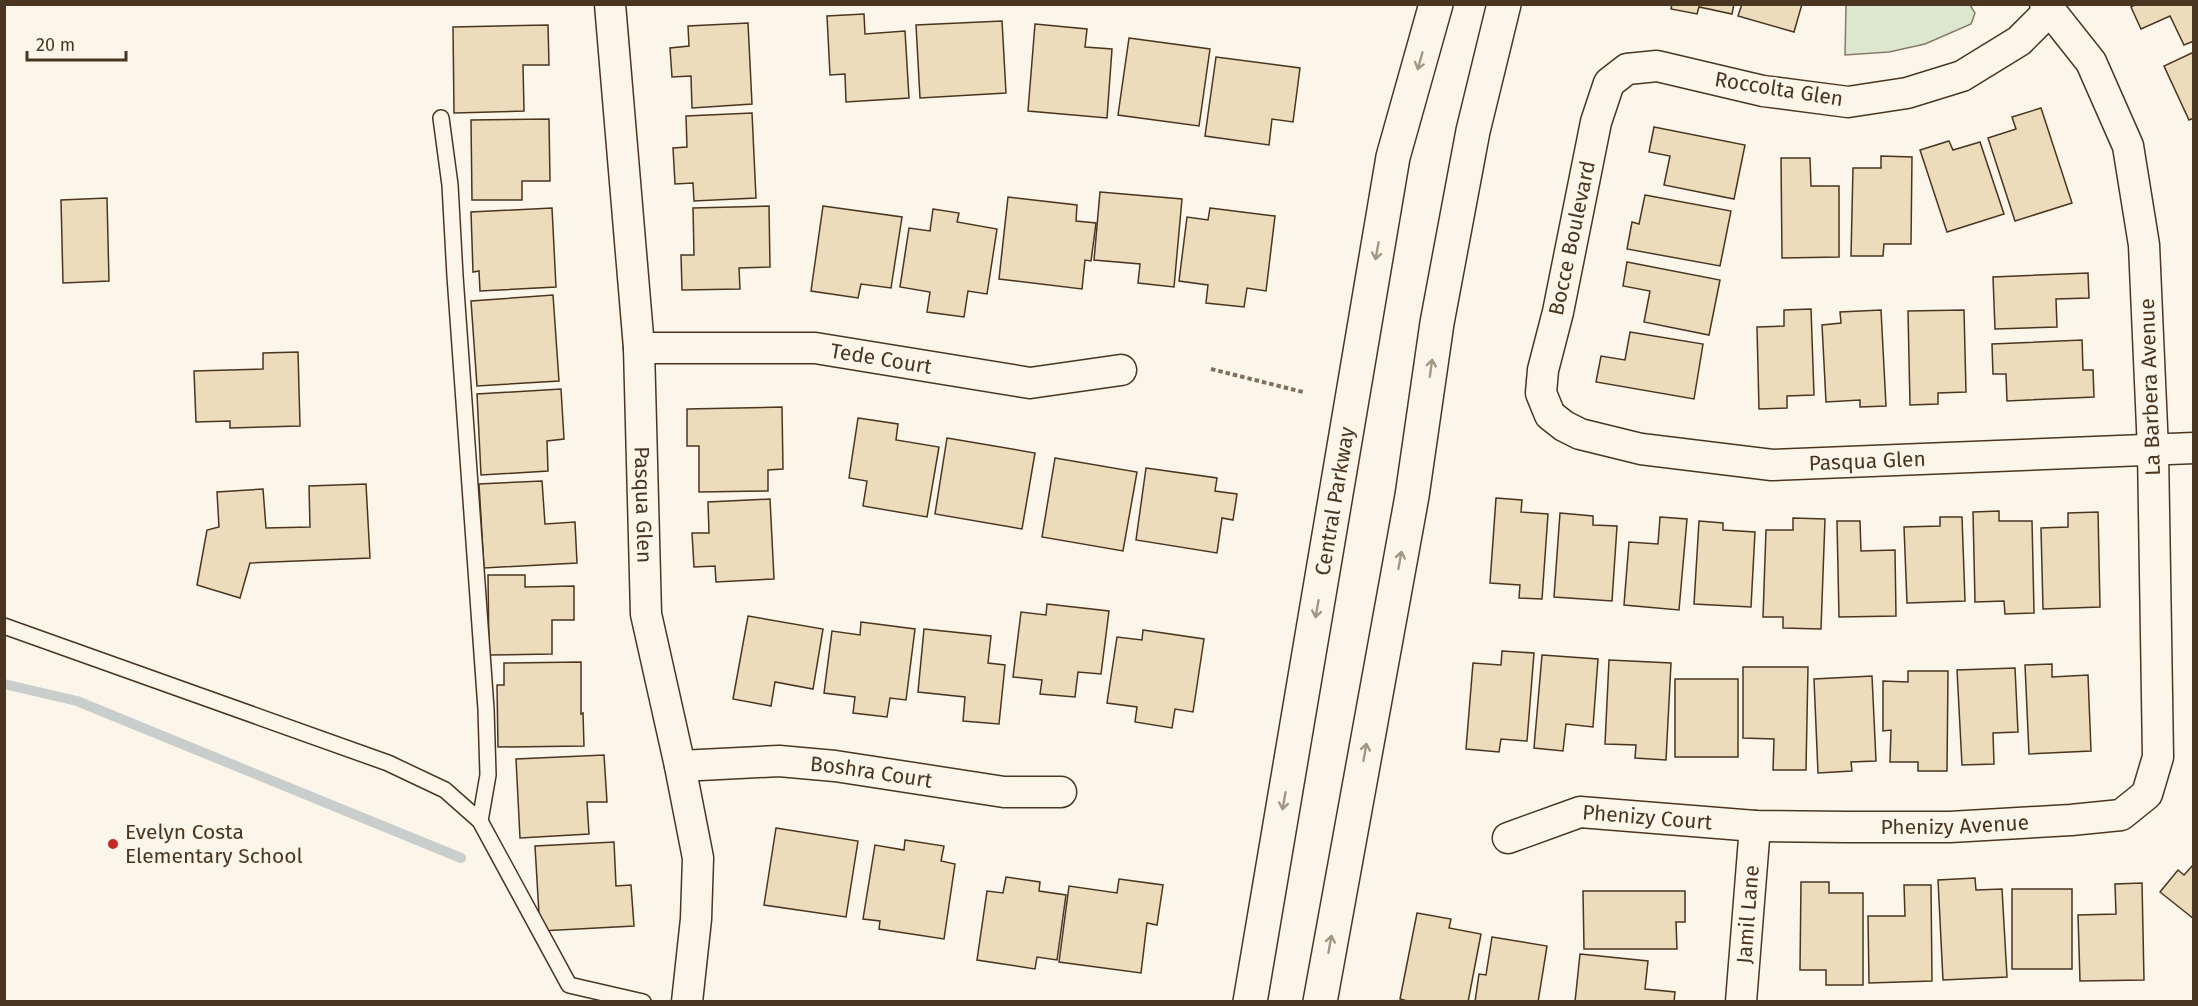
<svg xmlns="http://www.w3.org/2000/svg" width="2198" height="1006" font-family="'Fira Sans',sans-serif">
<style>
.green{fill:#dce7d0;stroke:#887966;stroke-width:1.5}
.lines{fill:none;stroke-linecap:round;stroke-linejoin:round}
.stream{stroke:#c9cecd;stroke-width:10}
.building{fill:#ecdcbc;stroke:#4a3520;stroke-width:1.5}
.service-casing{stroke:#4a3520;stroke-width:18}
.minor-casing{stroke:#4a3520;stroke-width:33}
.secondary-casing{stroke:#4a3520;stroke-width:36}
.path{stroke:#7f6f5c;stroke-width:4;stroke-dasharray:4.5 3;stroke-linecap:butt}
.service{stroke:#fbf6e9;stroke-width:15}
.minor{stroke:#fbf6e9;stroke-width:30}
.secondary{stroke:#fbf6e9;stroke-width:33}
.oneway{stroke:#a29684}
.poi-dot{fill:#c62828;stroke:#fbf6e9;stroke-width:2}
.labels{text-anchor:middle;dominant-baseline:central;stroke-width:4.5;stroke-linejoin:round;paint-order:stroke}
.street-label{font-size:21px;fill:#4a3520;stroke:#fbf6e9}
.poi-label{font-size:21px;fill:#4a3520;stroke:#fbf6e9;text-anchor:start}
</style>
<rect width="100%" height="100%" fill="#fbf6e9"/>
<!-- green -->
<path class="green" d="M1846,5H1970L1975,13L1971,24L1925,44L1889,52L1845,55Z"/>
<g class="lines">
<!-- stream -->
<path class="stream" d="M4,684L77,701L461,858"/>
</g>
<!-- building -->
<g class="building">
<path d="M1672,4H1734L1732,14L1699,7L1697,14L1671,9Z"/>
<path d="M1742,4H1802L1794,32L1738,16Z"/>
<path d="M2136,4H2194V41L2184,45L2170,16L2141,29L2131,7Z"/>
<path d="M864,14L865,34L905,31L909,98L846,102L845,74L830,75L827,16Z"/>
<path d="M1002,21L1006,93L920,98L916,25Z"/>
<path d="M748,23L752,104L692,108L691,76L672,77L670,48L689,46L688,26Z"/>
<path d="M1035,24L1087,29L1085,47L1112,49L1107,118L1028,111Z"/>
<path d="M548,25L549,65H523L524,111L454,113L453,27Z"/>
<path d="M1129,38L1210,49L1199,126L1118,115Z"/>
<path d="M2194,52V118L2189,120L2164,66Z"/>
<path d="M1216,57L1300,68L1293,122L1272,119L1269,145L1205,136Z"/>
<path d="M2041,108L2072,203L2015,221L1988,138L2016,129L2012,117Z"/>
<path d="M752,113L756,198L694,201L693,183L675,184L673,148L687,147L686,116Z"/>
<path d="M549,119L550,181H522V200H472L471,120Z"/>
<path d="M1654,127L1745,145L1734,199L1664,185L1670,156L1649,152Z"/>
<path d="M1949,141L1953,150L1980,142L2004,214L1947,232L1920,150Z"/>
<path d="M1881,156L1912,157L1911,244H1884L1883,256H1851L1853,168H1881Z"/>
<path d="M1781,158H1810L1811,186H1839V257L1782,258Z"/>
<path d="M1100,192L1182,199L1174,287L1138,283L1140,264L1094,260Z"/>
<path d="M1645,195L1731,211L1720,266L1627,249L1632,222L1639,224Z"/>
<path d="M1008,197L1077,205L1076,221L1096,223L1091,261L1085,260L1082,289L999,279Z"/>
<path d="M107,198L109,281L63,283L61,200Z"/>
<path d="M769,206L770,267L739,268L740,289L682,290L681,255H694L693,208Z"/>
<path d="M823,206L902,217L891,288L861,284L858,298L811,291Z"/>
<path d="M552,208L556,287L480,291L479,271L473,272L471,212Z"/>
<path d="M1210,208L1275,216L1266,291L1247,288L1244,307L1206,303L1208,285L1179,281L1187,217L1208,220Z"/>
<path d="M933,209L959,213L957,222L997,229L987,294L968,291L964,317L927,312L930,292L900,287L909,228L930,231Z"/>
<path d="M1627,262L1720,280L1709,335L1644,322L1650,291L1623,286Z"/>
<path d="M2088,273L2089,298L2056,299L2057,327L1995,329L1993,277Z"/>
<path d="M553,295L559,381L477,386L471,301Z"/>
<path d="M1811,309L1814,395L1787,396V408L1759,409L1757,327L1784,326V310Z"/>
<path d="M1881,310L1886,406L1860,407V400L1826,402L1822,325L1841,323L1840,312Z"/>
<path d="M1964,310L1966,392L1938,393V404L1910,405L1908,311Z"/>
<path d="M1630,332L1703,344L1694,399L1596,382L1601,356L1625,360Z"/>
<path d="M2082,340L2083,370H2093L2094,397L2007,401L2006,374H1993L1992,344Z"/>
<path d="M298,352L300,426L230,428V421L196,422L194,371L263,369V353Z"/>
<path d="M561,389L564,439L547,441L548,471L481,475L477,394Z"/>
<path d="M782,407L783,469L768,470V491L699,492V446H687V409Z"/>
<path d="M858,418L898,424L896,440L939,447L927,517L863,506L867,481L849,478Z"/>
<path d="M947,438L1035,453L1022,529L935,514Z"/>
<path d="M1055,458L1137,472L1123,551L1042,537Z"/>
<path d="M1146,468L1217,478L1215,491L1237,494L1233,520L1222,518L1217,553L1136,540Z"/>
<path d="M542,481L545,524L575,522L577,563L484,568L479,484Z"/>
<path d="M366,484L370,558L250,563L240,598L197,585L207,530L219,527L217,492L263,489L266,528L310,527L309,486Z"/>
<path d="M1496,498L1522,500L1521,512L1548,514L1542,599L1519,598L1520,585L1490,583Z"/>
<path d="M770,499L774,579L716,582L715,566L694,567L692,533H709L708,502Z"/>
<path d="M1999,511V521H2032L2034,613L2005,614L2004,601L1975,602L1973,512Z"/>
<path d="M2098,512L2100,607L2043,609L2041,528L2068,527V513Z"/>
<path d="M1560,513L1593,516V525L1617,526L1612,601L1554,597Z"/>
<path d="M1660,517L1687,519L1679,610L1624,605L1629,542L1658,544Z"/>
<path d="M1940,517H1962L1965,601L1907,603L1904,527L1940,526Z"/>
<path d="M1793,518L1825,519L1821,629L1783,628V617H1763L1766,530H1793Z"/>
<path d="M1699,521L1723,523V530L1755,532L1751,607L1694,604Z"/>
<path d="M1837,521H1860L1861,551L1895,550L1896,616L1839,617Z"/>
<path d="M488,575H525V587L574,586V620H552V654L489,655Z"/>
<path d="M1047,604L1109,611L1101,674L1078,672L1075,697L1040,694L1042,680L1013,677L1021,612L1046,615Z"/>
<path d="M748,616L823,629L813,689L775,682L771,706L733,699Z"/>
<path d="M861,622L915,629L906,700L890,698L887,717L853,713L855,697L824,693L832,631L860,635Z"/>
<path d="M924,629L991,636L988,663L1005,665L999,724L963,721L965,697L918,692Z"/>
<path d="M1143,630L1204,639L1193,712L1175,709L1172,728L1135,722L1137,707L1107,703L1117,637L1142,640Z"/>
<path d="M1502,651L1534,653L1527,741L1501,739L1499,752L1466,749L1473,663L1501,665Z"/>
<path d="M1542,655L1598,659L1593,727L1566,724L1563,751L1534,748Z"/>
<path d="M1609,660L1671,663L1666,760L1635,758L1636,745L1605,744Z"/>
<path d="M581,662V714L583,713L584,746L498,747L497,685H504V663Z"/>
<path d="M2052,664V677L2088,675L2091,751L2029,754L2025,665Z"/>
<path d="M1743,667H1808L1806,770H1773L1774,739L1743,738Z"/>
<path d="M2015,668L2018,732L1993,733L1994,764L1962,765L1957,670Z"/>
<path d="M1908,671H1948L1947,771H1918V762H1890L1891,730L1883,731V681L1908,682Z"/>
<path d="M1872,676L1876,761L1851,762L1852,771L1818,773L1814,679Z"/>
<rect x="1675" y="679" width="63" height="78"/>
<path d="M604,755L607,802H587L589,834L520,838L516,759Z"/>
<path d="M776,828L858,841L846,917L764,905Z"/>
<path d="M905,840L944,846L941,861L955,864L944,939L879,929L880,921L863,919L875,845L904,850Z"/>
<path d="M614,842L616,886L631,885L634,926L540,931L535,846Z"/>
<path d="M2194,864V919L2160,892L2178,870L2184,875Z"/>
<path d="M1006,877L1040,882L1039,891L1066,895L1057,960L1037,957L1035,969L977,960L987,891L1003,893Z"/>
<path d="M1975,878L1976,890L2002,889L2007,977L1943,980L1938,880Z"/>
<path d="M1119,879L1163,885L1157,925L1147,923L1141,973L1059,962L1069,886L1117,893Z"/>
<path d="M1801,882H1829V893H1863V985H1826V970H1800Z"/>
<path d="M2142,883L2144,980L2080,981L2078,915L2116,914L2115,884Z"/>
<path d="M1904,885H1931L1932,981L1869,983L1868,916H1905Z"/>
<rect x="2012" y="889" width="60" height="80"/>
<path d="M1583,891H1685V922H1676L1677,949H1584Z"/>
<path d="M1417,913L1451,919L1449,928L1481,934L1468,1002H1411L1400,999Z"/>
<path d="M1492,937L1547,946L1538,1002H1475L1479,974L1486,975Z"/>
<path d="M1580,954L1648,961L1645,989L1675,992L1674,1002H1575Z"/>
</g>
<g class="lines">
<!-- service casing -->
<g class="service-casing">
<g id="service">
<path d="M441,118L450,185L455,276L486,709L488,775L480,821"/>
<path d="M4,626L388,763L445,790L480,821L569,985L643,1002"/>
</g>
</g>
<!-- minor casing -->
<g class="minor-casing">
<g id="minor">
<path id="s1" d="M610,4L639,348L646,614L680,766L698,858L696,919L687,1002"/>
<path id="s2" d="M2050,10L2019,41L1962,76L1907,93L1848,102L1763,91L1657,66L1627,69L1609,83L1596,122L1558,312L1543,370L1541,393L1550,415L1564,426L1580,434L1641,449L1772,465L2194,448"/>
<path id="s3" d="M639,348H815L1030,383L1121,370"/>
<path id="s4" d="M680,766L779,761L835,766L1004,792H1061"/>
<path id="s5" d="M1508,838L1580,812L1755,826L1846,827H1950L2071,820L2121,815L2147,794L2158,757L2153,450L2144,245L2128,146L2091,62L2045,4"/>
<path id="s6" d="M1741,1002L1755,826"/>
</g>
</g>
<!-- secondary casing -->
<g class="secondary-casing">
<g id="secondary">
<path id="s7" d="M1250,1002L1393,157L1436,4"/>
<path d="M1320,1002L1412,496L1437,323L1473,131L1504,4"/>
</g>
</g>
<!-- path -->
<path class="path" d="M1211,369L1303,392"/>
<!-- service -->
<use href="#service" class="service"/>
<!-- minor -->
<use href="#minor" class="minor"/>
<!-- secondary -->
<use href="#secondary" class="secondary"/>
</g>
<!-- one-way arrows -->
<defs><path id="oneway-shaft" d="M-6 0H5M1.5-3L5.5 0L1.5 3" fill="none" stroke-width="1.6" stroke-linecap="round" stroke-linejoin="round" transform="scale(1.5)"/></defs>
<g class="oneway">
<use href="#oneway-shaft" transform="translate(1420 61) rotate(106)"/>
<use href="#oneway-shaft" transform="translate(1377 251) rotate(100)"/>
<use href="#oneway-shaft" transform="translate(1431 368) rotate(-82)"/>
<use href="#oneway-shaft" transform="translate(1400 560) rotate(-80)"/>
<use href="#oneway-shaft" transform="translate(1317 609) rotate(100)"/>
<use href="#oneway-shaft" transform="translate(1365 752) rotate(-80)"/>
<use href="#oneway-shaft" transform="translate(1284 801) rotate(100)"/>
<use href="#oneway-shaft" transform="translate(1330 944) rotate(-80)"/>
</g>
<!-- markers -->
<circle class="poi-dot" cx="113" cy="844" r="6"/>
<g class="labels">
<!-- street labels -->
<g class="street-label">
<text transform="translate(1779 89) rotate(9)">Roccolta Glen</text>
<text transform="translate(1572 238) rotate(-78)">Bocce Boulevard</text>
<text stroke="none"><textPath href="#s3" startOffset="243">Tede Court</textPath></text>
<text transform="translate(2150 387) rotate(-92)">La Barbera Avenue</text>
<text stroke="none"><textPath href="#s2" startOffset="1143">Pasqua Glen</textPath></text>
<text stroke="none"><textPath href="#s7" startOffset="508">Central Parkway</textPath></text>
<text stroke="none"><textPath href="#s1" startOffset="502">Pasqua Glen</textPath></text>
<text stroke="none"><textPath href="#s4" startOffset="192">Boshra Court</textPath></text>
<text stroke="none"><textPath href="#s5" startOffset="144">Phenizy Court</textPath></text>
<text stroke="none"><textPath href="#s5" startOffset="452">Phenizy Avenue</textPath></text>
<text stroke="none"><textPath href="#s6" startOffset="88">Jamil Lane</textPath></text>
</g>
<!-- poi labels -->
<g class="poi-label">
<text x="125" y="832">Evelyn Costa<tspan x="125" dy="24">Elementary School</tspan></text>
</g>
</g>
<!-- border -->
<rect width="2198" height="1006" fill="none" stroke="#4a3520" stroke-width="12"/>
<!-- scale -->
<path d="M27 51v9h99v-9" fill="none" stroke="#4a3520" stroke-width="3"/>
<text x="36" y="51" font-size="18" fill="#4a3520" stroke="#fbf6e9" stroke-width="4.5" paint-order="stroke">20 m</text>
</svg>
